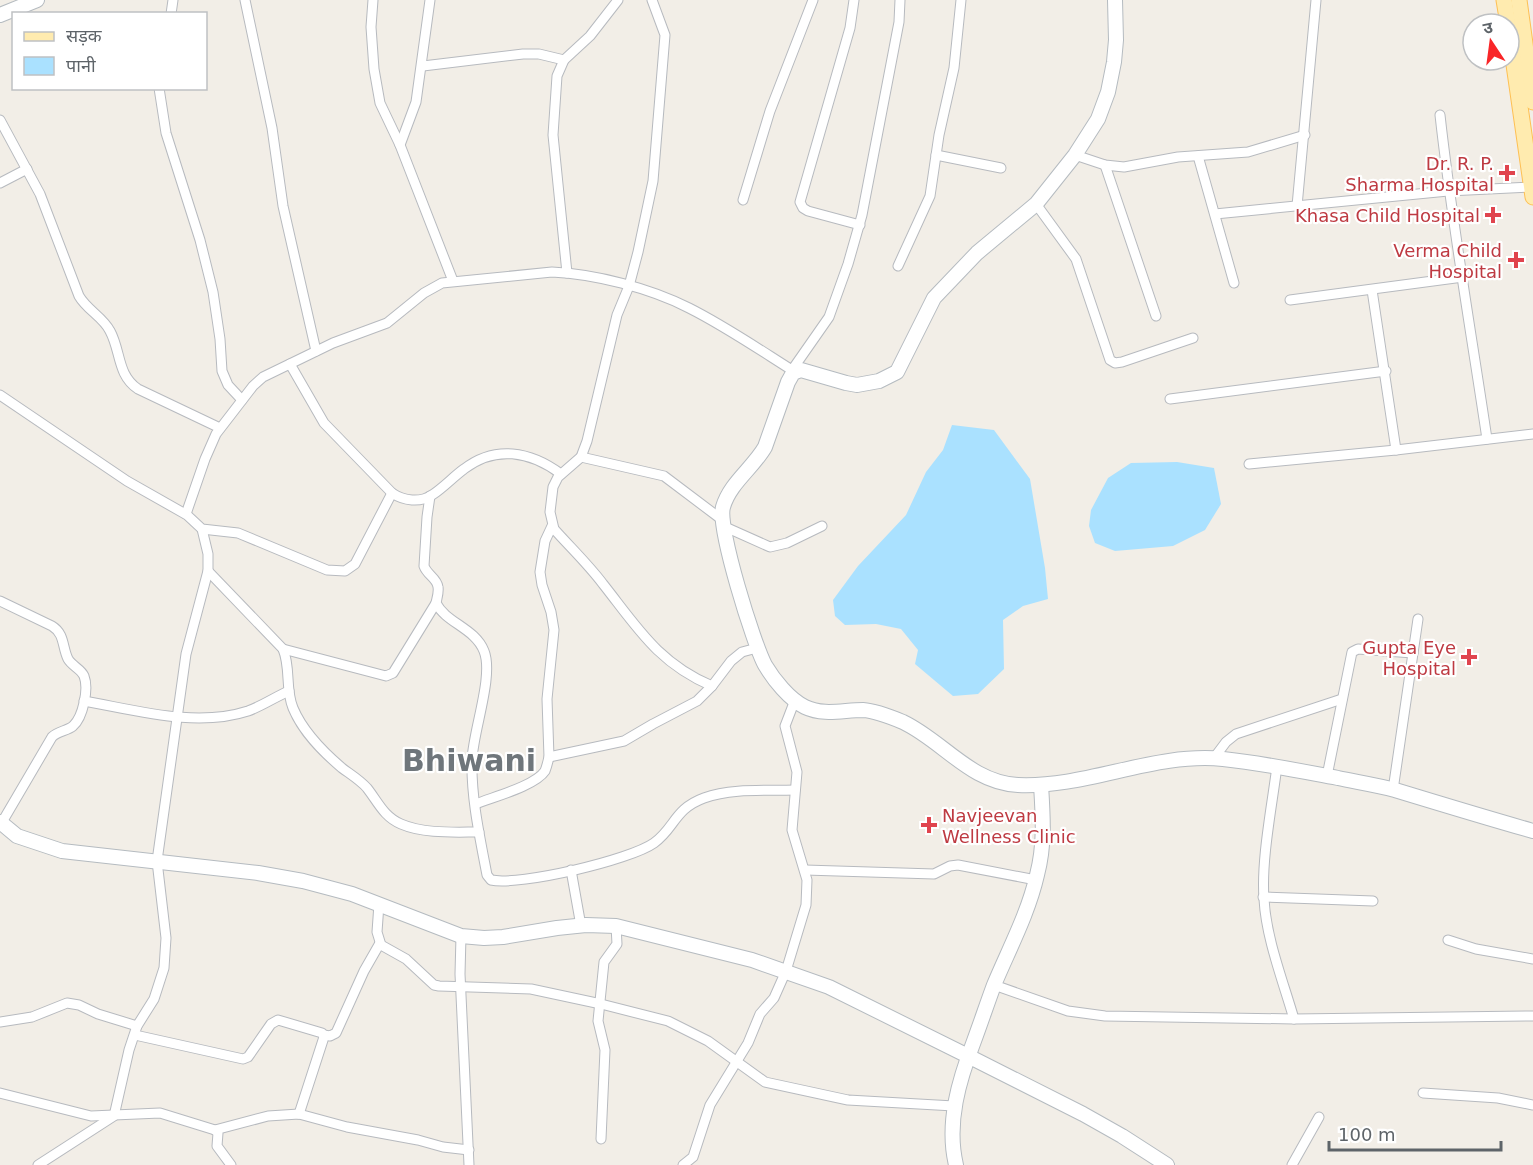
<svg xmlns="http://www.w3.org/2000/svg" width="1533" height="1165" font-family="'DejaVu Sans','Noto Sans Devanagari',sans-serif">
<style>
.water{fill:#aae1ff}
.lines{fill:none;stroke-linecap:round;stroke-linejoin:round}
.street-casing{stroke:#b7babf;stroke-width:11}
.secondary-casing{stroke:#b5bbc0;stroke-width:16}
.primary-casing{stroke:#fec054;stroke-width:17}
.street{stroke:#fff;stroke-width:9}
.secondary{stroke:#fff;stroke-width:14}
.primary{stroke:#ffebaf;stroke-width:15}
.health-dot{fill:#e0444e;stroke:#fff;stroke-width:2}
.labels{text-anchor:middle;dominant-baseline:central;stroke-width:4.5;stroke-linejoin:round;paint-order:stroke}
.health-label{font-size:18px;fill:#be3a42;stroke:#fff;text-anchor:end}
.town-label{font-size:30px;font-weight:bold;fill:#6f767b;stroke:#fff}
</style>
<rect width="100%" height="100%" fill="#f2eee7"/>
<!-- water -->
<g class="water">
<path d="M952,425L994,430L1030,479L1045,568L1048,599L1023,606L1003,620L1004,669L978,694L953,696L915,664L918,650L901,629L876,624L845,625L835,616L833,600L858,566L906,515L926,472L943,450Z"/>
<path d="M1177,462L1214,468L1221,504L1205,530L1173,546L1115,551L1095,543L1089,526L1091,510L1108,478L1131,463Z"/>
</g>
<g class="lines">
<!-- street casing -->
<g class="street-casing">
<g id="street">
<path d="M245,0L272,128L283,206L316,351"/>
<path d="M373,0L371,27L374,69L380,103L400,145L453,281"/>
<path d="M652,0L665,35L653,181L638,252L629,286L617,315L587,441L581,457L558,477L553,487L550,512L554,529C570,547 588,564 603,584C637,627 658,663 712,686"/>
<path d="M854,0L850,28L800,202L803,208L808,211L860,225"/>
<path d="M171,14L173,0"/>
<path d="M423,66L523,54H539L564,60"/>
<path d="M159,88L166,133L200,240L213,292L220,339L222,371L228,385L242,400"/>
<path d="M1440,115C1452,224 1471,331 1487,439"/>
<path d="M0,120L40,194L79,296C87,310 103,317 110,331C121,351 117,375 138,389L220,428"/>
<path d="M400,145L416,102L430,0"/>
<path d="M936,155L1001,168"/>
<path d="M1075,155L1105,165L1124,167L1178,157L1248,152L1305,135"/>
<path d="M1198,156L1234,283"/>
<path d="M1105,165L1156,316"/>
<path d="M0,183L27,169"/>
<path d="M743,200L770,111L813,0"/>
<path d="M1036,204L1076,259L1110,360L1115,363L1122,362L1193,338"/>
<path d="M1297,206L1316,0"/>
<path d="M1215,214L1448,191L1532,187"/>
<path d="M898,266L930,196L939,135L954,68L961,0"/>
<path d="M567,273L553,135L557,76L564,60L590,36L618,0"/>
<path d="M1372,290L1396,450"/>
<path d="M1290,300L1463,277"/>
<path d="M290,364L324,423L392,493C404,501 420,503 432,495C443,488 453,477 464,469C495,445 530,451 561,474"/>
<path d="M792,370L829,317L848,264L862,215L899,22L900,0"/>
<path d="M0,395L127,481L187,515L202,529L238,533L327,570L345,571L355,564L392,493"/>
<path d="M1170,399L1386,371"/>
<path d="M581,457L664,476L721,519"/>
<path d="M1249,464L1396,450L1533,434"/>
<path d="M430,496L427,517L424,566C427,575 437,578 438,587C439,592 437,598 436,603C446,623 475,628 484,651C494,676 473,731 472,760C471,798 480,838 487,875L491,880C520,886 630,860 654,843C675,828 674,809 704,798C732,788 766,791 795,790"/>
<path d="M186,514L205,459L216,434L253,386L263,377L333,343L387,323L424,293L442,283L552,272C595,274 650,288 689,308C725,326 760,350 795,372"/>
<path d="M723,526L770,547L787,543L822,526"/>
<path d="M208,571L283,649C291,668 285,689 293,708C303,732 322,751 342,768C350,774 360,780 367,788C378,802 384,817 401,824C424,834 454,832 479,832"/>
<path d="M0,601L52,626C65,634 62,647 68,659C72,666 81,669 84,676C89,689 83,717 73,726C67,731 58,731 52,737L1,824"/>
<path d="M283,649L386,676L393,673L436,603"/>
<path d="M84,701C136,710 196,728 248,711C262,706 275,697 289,691"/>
<path d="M549,757L624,741L653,724L697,701L712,686L731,661L742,652L757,648"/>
<path d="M1214,758L1226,742L1236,734L1342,699"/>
<path d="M1277,766C1272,806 1261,860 1264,899C1266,938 1283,981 1294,1019"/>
<path d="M1327,776L1352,652L1358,649L1413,653"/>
<path d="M1393,790L1418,619"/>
<path d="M476,804C493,797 535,786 545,771C547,766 548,761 549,757L547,699L554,630L551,612L542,585L540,572L545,541L552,526"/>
<path d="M571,870L581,926"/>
<path d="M805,870L934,874L950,866L958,865L1036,880"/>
<path d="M1263,897L1373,901"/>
<path d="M379,904L377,932L381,945L406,959L434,985L439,986L531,989L601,1004L668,1021L708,1041L765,1082L848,1100L954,1106"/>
<path d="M461,936L460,974L469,1165"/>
<path d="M1448,940L1476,949L1533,959"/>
<path d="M994,985L1068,1011L1105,1016L1294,1019L1533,1016"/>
<path d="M0,1022L32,1017L67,1003L79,1005L98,1014L137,1026"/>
<path d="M135,1035L243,1059L248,1057L271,1024L278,1020L322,1033L324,1037L299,1114"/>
<path d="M324,1035L330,1036L336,1033L364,971L380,943"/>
<path d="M0,1093L91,1116L160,1113L215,1130L268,1116L299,1114L347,1127L418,1140L443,1147L469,1150"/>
<path d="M1423,1093L1498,1098L1533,1105"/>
<path d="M215,1130L218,1133L217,1146L231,1165"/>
<path d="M601,1139L605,1050L598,1021L604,962L617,944L616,926"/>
<path d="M38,1165L114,1116L129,1050L137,1026L154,999L164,968L166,938L157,861L186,654L208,571V554L202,529"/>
<path d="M683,1165L693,1157L710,1105L748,1043L760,1014L774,998L786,971L806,905L807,880L792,830L797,772L785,726L795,700"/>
<path d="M1292,1165L1319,1117"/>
</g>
</g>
<!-- secondary casing -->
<g class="secondary-casing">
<g id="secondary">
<path d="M1115,0L1116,40L1114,62L1108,92L1098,119L1075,155L1036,204L977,253L934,298L897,372L879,381L857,385L846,383L801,370L793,373L788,382L765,447C753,468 730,483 723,507C717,527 754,645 765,665C774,680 789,699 805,707C824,716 843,710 863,710C877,711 891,717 903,722C943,741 971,783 1018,785C1087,788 1154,752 1223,759C1262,763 1300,771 1338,778C1357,782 1377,785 1395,790C1441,804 1487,818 1533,831"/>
<path d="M0,15L37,0"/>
<path d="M0,822L17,836L62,851L258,873L303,881L352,894L461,936L484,938L503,937L557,928L586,925L616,926L752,960L829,987L968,1056L1083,1114L1122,1136L1167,1165"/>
<path d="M956,1165C946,1123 959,1080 974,1041C981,1022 987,1004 994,985C1009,949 1028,914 1037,875C1045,845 1043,816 1041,785"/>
</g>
</g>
<!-- primary casing -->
<g class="primary-casing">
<g id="primary">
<path d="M1504,0L1508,24"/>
<path d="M1519,0L1533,102"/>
<path d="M1509,30L1533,197"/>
</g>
</g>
<!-- street -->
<use href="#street" class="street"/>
<!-- secondary -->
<use href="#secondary" class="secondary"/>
<!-- primary -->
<use href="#primary" class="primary"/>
</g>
<!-- markers -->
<g class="health-dot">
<path d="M1504 164h6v6h6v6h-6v6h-6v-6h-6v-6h6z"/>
<path d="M1490 206h6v6h6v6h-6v6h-6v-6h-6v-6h6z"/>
<path d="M1513 251h6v6h6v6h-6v6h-6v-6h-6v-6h6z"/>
<path d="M1466 648h6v6h6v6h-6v6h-6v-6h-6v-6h6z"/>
<path d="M926 816h6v6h6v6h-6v6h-6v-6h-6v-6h6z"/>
</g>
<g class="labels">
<!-- health labels -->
<g class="health-label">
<text x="1494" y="163">Dr. R. P.<tspan x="1494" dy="21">Sharma Hospital</tspan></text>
<text x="1480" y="215">Khasa Child Hospital</text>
<text x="1502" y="250">Verma Child<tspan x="1502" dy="21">Hospital</tspan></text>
<text x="1456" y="647">Gupta Eye<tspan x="1456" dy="21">Hospital</tspan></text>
<text x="942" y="815" text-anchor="start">Navjeevan<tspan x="942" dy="21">Wellness Clinic</tspan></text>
</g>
<!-- town labels -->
<g class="town-label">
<text x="469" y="760">Bhiwani</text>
</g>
</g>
<!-- legend -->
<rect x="12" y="12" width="195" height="78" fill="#ffffff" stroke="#bfc1c3" stroke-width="1.5"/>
<rect x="24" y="32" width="30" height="9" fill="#ffebaf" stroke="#bfc1c3" stroke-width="1.5"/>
<text x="66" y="42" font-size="18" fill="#5e6469">सड़क</text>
<rect x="24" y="57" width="30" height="18" fill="#aae1ff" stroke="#bfc1c3" stroke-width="1.5"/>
<text x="66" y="72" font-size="18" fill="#5e6469">पानी</text>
<!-- north arrow -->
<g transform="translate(1491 42) rotate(347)"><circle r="28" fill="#ffffff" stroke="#bfc1c3" stroke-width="1.5"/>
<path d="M0-4.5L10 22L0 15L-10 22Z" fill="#f92628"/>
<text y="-9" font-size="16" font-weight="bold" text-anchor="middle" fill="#5e6469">उ</text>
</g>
<!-- scale -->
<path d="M1329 1141v9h172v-9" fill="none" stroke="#5e6469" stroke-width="3"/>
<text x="1338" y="1141" font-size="18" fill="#5e6469" stroke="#ffffff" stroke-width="4.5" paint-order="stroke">100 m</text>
</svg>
